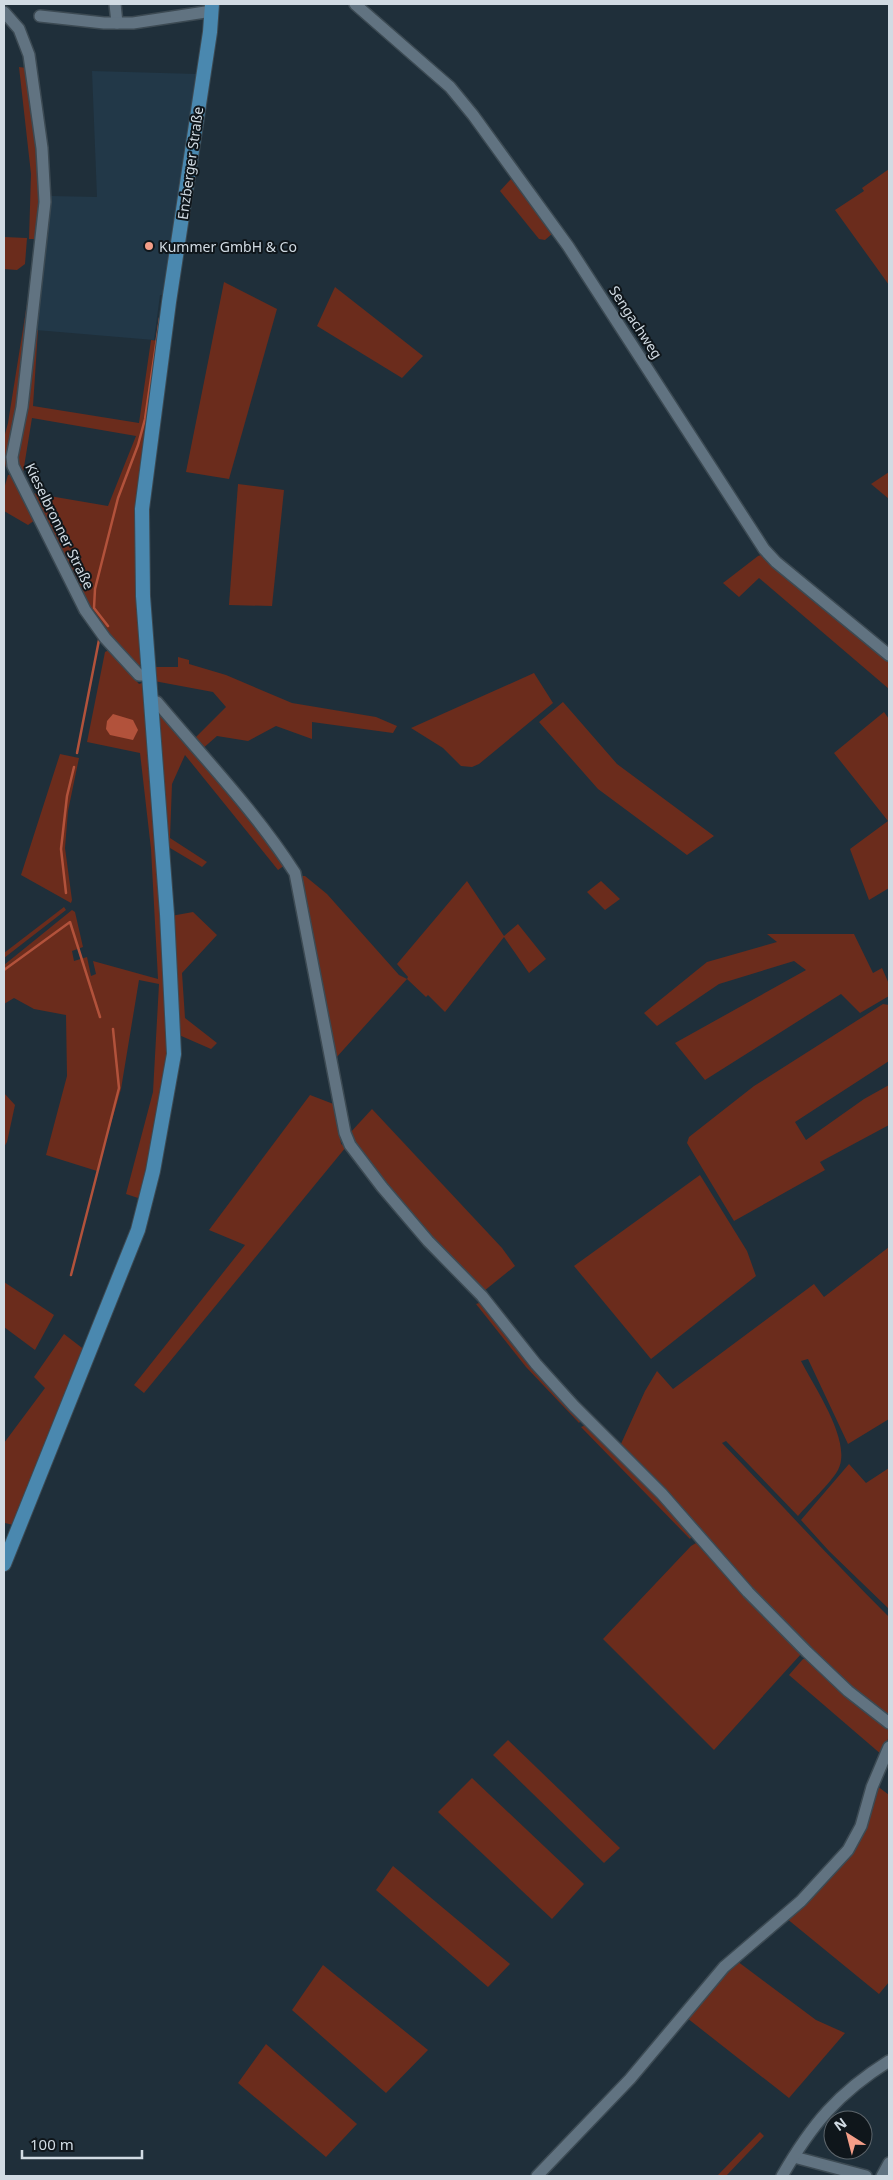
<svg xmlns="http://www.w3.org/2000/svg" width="893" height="2180" font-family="'Noto Sans',sans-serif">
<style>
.built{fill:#223848}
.green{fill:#6b2c1c}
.water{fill:#b2523b}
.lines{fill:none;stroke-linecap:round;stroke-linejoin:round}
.stream{stroke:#b2523b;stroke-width:2.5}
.minor-casing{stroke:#3c4a53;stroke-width:14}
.major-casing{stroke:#3c4a53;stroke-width:16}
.minor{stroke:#617381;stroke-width:11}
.major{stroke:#4a88af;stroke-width:14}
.poi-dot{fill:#f49e88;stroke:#0f161b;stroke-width:2}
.labels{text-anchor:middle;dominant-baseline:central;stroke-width:4;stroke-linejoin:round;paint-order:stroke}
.street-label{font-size:14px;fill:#d1dbe3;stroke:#0f161b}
.poi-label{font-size:14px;fill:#d1dbe3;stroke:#0f161b;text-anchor:start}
</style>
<rect width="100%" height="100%" fill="#1f2f3a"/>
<!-- built -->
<path class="built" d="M92,71L197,74L166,295H160L154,340L36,330L51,196L97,197Z"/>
<!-- green -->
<g class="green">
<path d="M19,67L27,68C34,126 43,180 37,239H29L31,174Z"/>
<path d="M889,169V285L835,210L864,191L862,188Z"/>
<path d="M511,179H517L553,233L545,240L539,239L500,191Z"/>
<path d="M4,237L27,238L25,264L17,270L4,269Z"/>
<path d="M224,282L277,309L229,479L186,472Z"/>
<path d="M335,287L423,356L402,378L317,326Z"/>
<path d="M29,291L33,292L19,408L4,472V438L8,423Z"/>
<path d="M34,330H38L33,406L139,423L151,340L160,341L146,437L142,662L140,665H135L95,619L32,493L108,506L136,436L32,418L23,473L16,461Z"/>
<path d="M889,472V499L871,484Z"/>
<path d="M13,474L35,520L28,525L4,511V489L8,475Z"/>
<path d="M238,484L284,490L272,606L229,605Z"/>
<path d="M764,554L889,658V689L759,578L739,597L723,583L758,556Z"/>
<path d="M109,650L139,684L142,683L167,983L169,1033L164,1085L141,1199L126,1194L153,1092L159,984L139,980L121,1089L97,1171L46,1155L67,1076L66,1015L34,1009L14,998L4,1004V965L72,910L75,912L83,947L72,951L74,961L87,957L91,976L96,974L93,961L158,979L151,849L140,753L87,742L105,652Z"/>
<path d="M178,657L189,660V664L226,675L292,703L376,717L397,726L393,733L312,722V739L276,726L248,741L217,736L201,750L193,740L226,707L213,692L154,681L152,667H178Z"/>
<path d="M534,673L553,703L479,764L472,767L461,766L443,748L411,728Z"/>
<path d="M563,702L617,764L714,836L687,855L598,789L539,722Z"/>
<path d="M158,706L275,850L285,865L278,870L185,755L172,784L170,838L207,862L202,867L165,845Z"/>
<path d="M884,712L889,719V888L869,900L850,849L888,821L834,753Z"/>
<path d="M60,754L79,758L68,811L65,848L72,900L71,903L21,875Z"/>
<path d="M301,876H305L327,894L399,975L407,979L408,977L397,964L467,881L504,936L518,924L546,959L529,973L504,937L445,1012L428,995L426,997L407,979L335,1059Z"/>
<path d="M601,881L620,899L605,910L587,892Z"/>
<path d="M64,907L66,910L4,958V953Z"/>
<path d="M193,912L217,935L182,973L185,1018L217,1043L211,1049L179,1035L171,916Z"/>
<path d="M767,934H854L873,973L882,968L889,984V996L860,1013L841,994L705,1080L675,1043L806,970L794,961L719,984L657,1026L644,1013L707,962L777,942Z"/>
<path d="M883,1004L889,1005V1061L795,1122L806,1140L864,1099L889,1085V1125L820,1162L825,1170L734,1221L687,1143L689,1137L754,1086Z"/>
<path d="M4,1093L15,1105L7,1142L4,1147Z"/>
<path d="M310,1095L336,1105L341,1144L346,1147L144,1393L134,1385L245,1245L209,1230Z"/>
<path d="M372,1109L502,1248L515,1266L484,1291C437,1244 394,1194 353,1141L349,1134Z"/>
<path d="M700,1175L747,1251L756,1276L651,1359L574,1266Z"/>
<path d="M889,1247V1419L848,1444L808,1359L801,1361C814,1387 853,1442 838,1470C830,1484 809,1503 798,1516L726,1441L722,1443C778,1501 832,1560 889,1617V1719L809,1650L620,1446L645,1391L657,1371L673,1389L814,1284L824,1297Z"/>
<path d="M4,1282L54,1315L35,1350L4,1327Z"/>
<path d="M482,1302L583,1419L579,1423L526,1367L476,1304Z"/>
<path d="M64,1334L86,1351L13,1525L5,1523L4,1443L45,1388L34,1377Z"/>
<path d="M588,1424L694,1534L690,1539L581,1427Z"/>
<path d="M849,1464L866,1483L889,1468V1609L829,1551L801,1520Z"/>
<path d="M696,1543L763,1615L802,1653L714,1750L603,1639L691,1546Z"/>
<path d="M803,1659H808L889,1729V1736L882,1755L789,1675Z"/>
<path d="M508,1740L620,1848L604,1863L493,1755Z"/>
<path d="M472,1778L584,1884L552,1919L438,1812Z"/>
<path d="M876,1785L889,1795V1982L879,1994L786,1918L838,1867Z"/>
<path d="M393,1866L510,1964L488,1987L376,1890Z"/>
<path d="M737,1961L816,2020L845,2033L789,2098L687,2018Z"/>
<path d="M323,1965L428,2050L386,2093L292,2010Z"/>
<path d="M266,2044L357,2124L326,2157L238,2083Z"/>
<path d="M760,2132L764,2136L726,2176H717Z"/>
</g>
<!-- water -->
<path class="water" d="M113,714L133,720L138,730L133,740L110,735L106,729L107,721Z"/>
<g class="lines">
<!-- stream -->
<g class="stream">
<path d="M108,626L94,608L95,589L118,498L138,445L145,419L160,318"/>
<path d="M77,753L99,640"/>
<path d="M66,893L61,849L67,796L74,767"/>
<path d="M4,970L70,922L100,1017"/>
<path d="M71,1275L119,1088L113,1029"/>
</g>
<!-- minor casing -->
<g class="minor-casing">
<g id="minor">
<path d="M115,4L117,23"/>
<path d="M355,4L450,87L473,115L568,246L764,549L776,562L889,655"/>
<path d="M4,12L19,29L29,55L42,148L45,202L22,407L12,457L13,466L85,610L105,638L139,675H148"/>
<path d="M40,16L104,23H133L212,11"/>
<path d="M150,700L157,702C204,758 256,812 295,873L345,1133L350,1145L382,1187L428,1241L482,1296L536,1364L574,1406L662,1494L748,1592L807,1652L848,1691L889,1723"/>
<path d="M794,2157L866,2176"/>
<path d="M537,2176L630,2079L724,1967L801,1901L848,1850L861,1826L872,1787L889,1747"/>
<path d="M782,2176C812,2124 838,2093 889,2061"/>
<path d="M882,2176L889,2163"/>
</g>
</g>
<!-- major casing -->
<g class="major-casing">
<path id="major" d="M4,1564L138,1230L153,1171L174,1054L167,914L143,596L142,509L169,302L210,32L212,4"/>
</g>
<!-- minor -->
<use href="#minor" class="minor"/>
<!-- major -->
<use href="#major" class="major"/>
</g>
<!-- markers -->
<circle class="poi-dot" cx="149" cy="246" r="5"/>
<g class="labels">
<!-- street labels -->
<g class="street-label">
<text transform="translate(190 163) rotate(-82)">Enzberger Straße</text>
<text transform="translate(636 322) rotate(57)">Sengachweg</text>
<text transform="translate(60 526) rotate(64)">Kieselbronner Straße</text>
</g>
<!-- poi labels -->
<g class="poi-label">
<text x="159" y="246">Kummer GmbH &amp; Co</text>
</g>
</g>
<!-- border -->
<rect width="893" height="2180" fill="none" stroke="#d1dbe3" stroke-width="10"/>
<!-- north arrow -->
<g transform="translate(848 2135) rotate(324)"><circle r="24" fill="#0f161b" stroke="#5d656b"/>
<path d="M0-4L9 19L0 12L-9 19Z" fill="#f49e88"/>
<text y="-8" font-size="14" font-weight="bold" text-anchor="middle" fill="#d1dbe3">N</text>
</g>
<!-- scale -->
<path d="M22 2150v8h120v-8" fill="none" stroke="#d1dbe3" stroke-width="2.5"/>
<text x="30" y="2150" font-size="15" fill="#d1dbe3" stroke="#0f161b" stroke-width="4" paint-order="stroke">100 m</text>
</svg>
